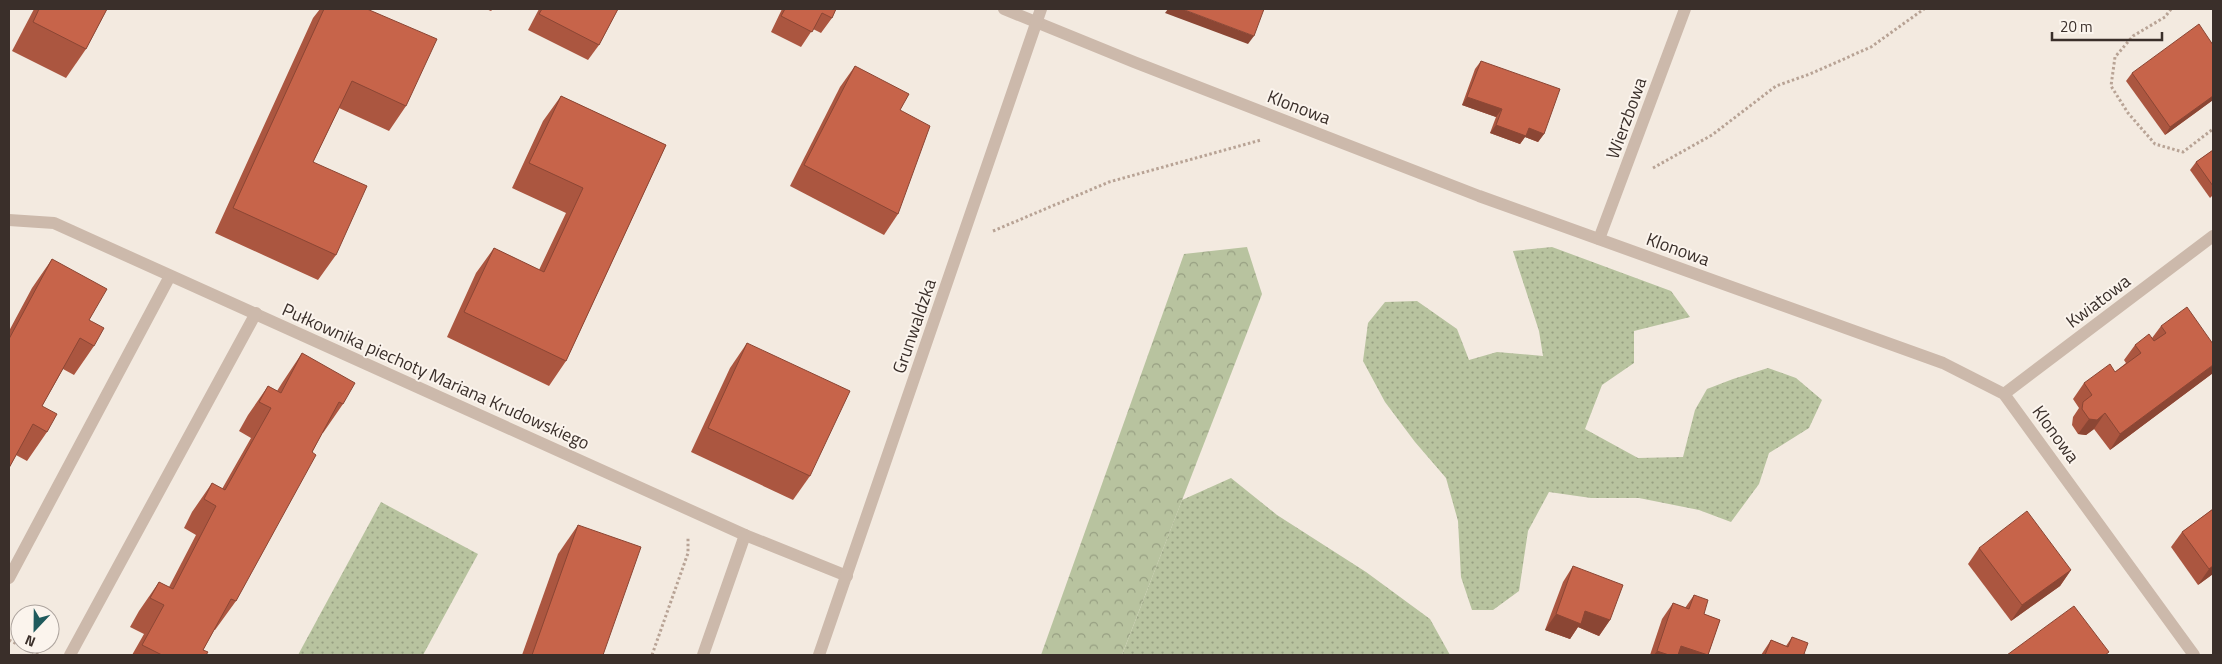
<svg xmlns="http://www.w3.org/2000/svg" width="2222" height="664" font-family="'Titillium Web',sans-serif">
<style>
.grass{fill:url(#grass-dots)}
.forest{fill:url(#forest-crowns)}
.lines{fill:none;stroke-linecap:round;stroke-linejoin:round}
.path{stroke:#b8a395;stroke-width:3;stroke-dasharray:2.5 2.5;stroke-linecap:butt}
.lane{stroke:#ccb9ab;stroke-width:12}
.street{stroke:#ccb9ab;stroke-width:12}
.wall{fill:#ab5640}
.shaded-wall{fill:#8b4634}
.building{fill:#c7644a;stroke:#8b4634}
.labels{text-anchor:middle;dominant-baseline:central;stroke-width:4;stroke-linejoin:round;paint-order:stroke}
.street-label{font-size:18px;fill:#3a2f2a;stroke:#fbf4ed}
</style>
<defs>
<pattern id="grass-dots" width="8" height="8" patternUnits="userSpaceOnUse" patternTransform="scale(1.25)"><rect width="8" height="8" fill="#b8c39f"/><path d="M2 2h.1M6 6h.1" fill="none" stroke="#979f82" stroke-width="1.8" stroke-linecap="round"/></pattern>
<pattern id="forest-crowns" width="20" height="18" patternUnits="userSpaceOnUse" patternTransform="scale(1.25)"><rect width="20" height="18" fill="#b8c39f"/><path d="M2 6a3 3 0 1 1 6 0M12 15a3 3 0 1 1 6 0" fill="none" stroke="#979f82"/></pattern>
</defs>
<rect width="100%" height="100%" fill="#f3eae0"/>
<!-- grass -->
<g class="grass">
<path d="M1552,247L1671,291L1690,317L1634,331V363L1602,385L1585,429L1638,458L1683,457L1695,410L1707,389L1733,379L1768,368L1796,378L1822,400L1809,428L1769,453L1759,484L1731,522L1699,510L1639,498H1591L1549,492L1528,531L1519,591L1493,610H1472L1461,577L1458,521L1446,478L1415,442L1385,402L1363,361L1368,323L1385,302L1417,301L1457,329L1469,360L1497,352L1543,356L1539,331L1513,251Z"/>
<path d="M1231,478L1277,515L1366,572L1430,619L1450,655H1122L1182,500Z"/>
<path d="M381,502L478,554L423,655H298Z"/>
</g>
<!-- forest -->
<path class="forest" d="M1247,247L1262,294L1122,655H1041L1184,254Z"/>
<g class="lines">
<!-- path -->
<g class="path">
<path d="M2171,9L2165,17L2133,36L2115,57L2111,86L2128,113L2155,144L2183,152L2213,129"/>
<path d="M1653,168L1712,135L1776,86L1810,74L1871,47L1924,9"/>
<path d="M993,231L1109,182L1261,140"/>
<path d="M9,640L39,655"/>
<path d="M652,655L688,553V538"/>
</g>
<!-- lane -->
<path class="lane" d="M703,655L745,535"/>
<!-- street -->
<g class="street">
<path d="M1004,9L1134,62L1479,196L1943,363L2004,394L2194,655"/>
<path d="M9,220L54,223L745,535L847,576"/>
<path d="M1599,239L1685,9"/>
<path d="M2004,394L2213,236"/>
<path d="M9,578L170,276"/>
<path d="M70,655L256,313"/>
<path d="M819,655L1041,9"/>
</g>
</g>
<!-- wall -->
<g class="wall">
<path d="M34,9H107L86,49L66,78L12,51Z"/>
<path d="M320,9H367L406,106L389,131L339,108L313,162L336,255L318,280L215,233L313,18Z"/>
<path d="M486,9H493L491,11Z"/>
<path d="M539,9H618L599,45L588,60L528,30Z"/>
<path d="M782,9H836L832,18L821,33L813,29L801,47L771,32Z"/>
<path d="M2213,45V100L2165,135L2126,81L2132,73Z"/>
<path d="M1481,61L1544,134L1538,142L1525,137L1520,144L1490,133L1496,117L1462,105L1475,69Z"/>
<path d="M855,66L900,110L898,214L884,235L790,186L840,87Z"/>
<path d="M561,96L666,145L566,361L549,386L447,337L476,273L494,248L539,270L566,213L512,188L543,121Z"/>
<path d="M2213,150V195L2210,198L2190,170L2196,162Z"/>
<path d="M52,259L89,320L94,346L74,375L63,369L42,406L47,432L27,461L16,455L9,468V331L32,288Z"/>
<path d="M2161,326L2213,373L2110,450L2094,429L2086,435L2078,434L2072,425L2073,417L2079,408L2073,399L2084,383L2115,372L2126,363L2124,360L2135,345L2152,338Z"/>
<path d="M747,343L810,476L793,500L691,452L730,368Z"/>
<path d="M302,353L343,404L323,433H322L236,601L215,630H214L203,650L206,655H132L144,634L130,627L139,611L159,582L169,587L196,535L184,528L192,512L212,483L222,489L251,438L239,431L248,415L268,386L277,391L282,383Z"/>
<path d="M2213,509V574L2198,585L2171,547L2182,532Z"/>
<path d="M578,525L603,655H522L558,554Z"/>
<path d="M1979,548L2071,570L2060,586L2011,621L1968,564Z"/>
<path d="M1573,566L1610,620L1599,636L1578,627L1570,639L1545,630L1563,582Z"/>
<path d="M1694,595L1704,614L1720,620L1708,655H1650L1662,619L1673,603L1685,608Z"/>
<path d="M1792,637L1804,654L1808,655H1761L1771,640L1786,646Z"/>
</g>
<!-- shaded-wall -->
<g class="shaded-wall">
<path d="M1168,9H1182L1254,36L1248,44L1165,13Z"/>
<path d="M2213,96V100L2165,135L2170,127Z"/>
<path d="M1467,97L1502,109L1496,117L1462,105Z"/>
<path d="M1496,125L1529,128L1544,134L1538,142L1525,137L1520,144L1490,133Z"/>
<path d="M2213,365V373L2110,450L2120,434Z"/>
<path d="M2105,413L2094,429L2086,435L2078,434L2089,419Z"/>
<path d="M2213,566V574L2198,585L2209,569Z"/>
<path d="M2071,570L2060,586L2011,621L2022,605Z"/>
<path d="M1585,611L1610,620L1599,636L1578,627L1570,639L1545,630L1556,614Z"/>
<path d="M1681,646L1708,655H1674Z"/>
<path d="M1657,651L1669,655H1654Z"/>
</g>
<!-- building -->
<g class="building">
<path d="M39,9H107L86,49L33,22Z"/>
<path d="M324,9H367L437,39L406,106L352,81L313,162L367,186L336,255L233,208Z"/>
<path d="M542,9H618L599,45L539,14Z"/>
<path d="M785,9H836L832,18L822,13L812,32L781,16Z"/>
<path d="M1182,9H1264L1254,36Z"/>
<path d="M2199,24L2213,45V96L2170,127L2132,73Z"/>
<path d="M1481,61L1560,89L1544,134L1529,128L1526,136L1496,125L1502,109L1467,97Z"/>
<path d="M855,66L909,94L900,110L930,126L898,214L804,165Z"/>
<path d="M561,96L666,145L566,361L464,312L494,248L544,272L583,188L529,163Z"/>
<path d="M2213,150V186L2196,162Z"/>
<path d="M52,259L107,289L89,320L104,328L94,346L80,338L42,406L57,414L47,432L33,424L9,468V339Z"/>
<path d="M2187,307L2213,344V365L2120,434L2105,413L2097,420L2089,419L2082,409L2083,402L2092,395L2084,383L2110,364L2115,372L2141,353L2135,345L2149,334L2154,341L2166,333L2161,326Z"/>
<path d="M747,343L850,391L810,476L708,428Z"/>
<path d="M302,353L355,383L343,404L339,402L312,452L316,455L236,601L231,599L203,650L208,652L206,655H162L142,645L164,605L150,598L159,582L173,589L216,506L204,499L212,483L225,490L271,408L259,402L268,386L281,393Z"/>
<path d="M2213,509V566L2209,569L2182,532Z"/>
<path d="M2027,511L2071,570L2022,605L1979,548Z"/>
<path d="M578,525L641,547L603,655H532Z"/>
<path d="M1573,566L1623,585L1610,620L1585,611L1581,624L1556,614Z"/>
<path d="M1694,595L1708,600L1704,614L1720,620L1708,655L1681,646L1678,655H1669L1657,651L1673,603L1689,609Z"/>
<path d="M2074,606L2109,652L2105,655H2007Z"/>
<path d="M1792,637L1808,643L1804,654L1808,655H1765L1771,640L1788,647Z"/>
</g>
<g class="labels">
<!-- street labels -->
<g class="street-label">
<text transform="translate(1299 107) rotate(21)">Klonowa</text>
<text transform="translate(1626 118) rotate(-70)">Wierzbowa</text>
<text transform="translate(1678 249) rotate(20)">Klonowa</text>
<text transform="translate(2098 301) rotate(-37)">Kwiatowa</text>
<text transform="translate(914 326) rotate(-71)">Grunwaldzka</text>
<text transform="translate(436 376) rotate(24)">Pułkownika piechoty Mariana Krudowskiego</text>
<text transform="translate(2056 434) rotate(54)">Klonowa</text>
</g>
</g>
<!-- border -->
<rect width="2222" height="664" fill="none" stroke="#3a2f2a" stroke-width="20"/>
<!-- north arrow -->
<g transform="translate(35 629) rotate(202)"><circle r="24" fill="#fbf4ed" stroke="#aea59f"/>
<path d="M0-4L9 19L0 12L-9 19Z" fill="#1f5a5c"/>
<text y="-8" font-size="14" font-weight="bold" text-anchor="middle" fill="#3a2f2a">N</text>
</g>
<!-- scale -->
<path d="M2052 32v8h110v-8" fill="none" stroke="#3a2f2a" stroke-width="2.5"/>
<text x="2060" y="32" font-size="15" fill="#3a2f2a" stroke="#fbf4ed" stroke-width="4" paint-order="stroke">20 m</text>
</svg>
